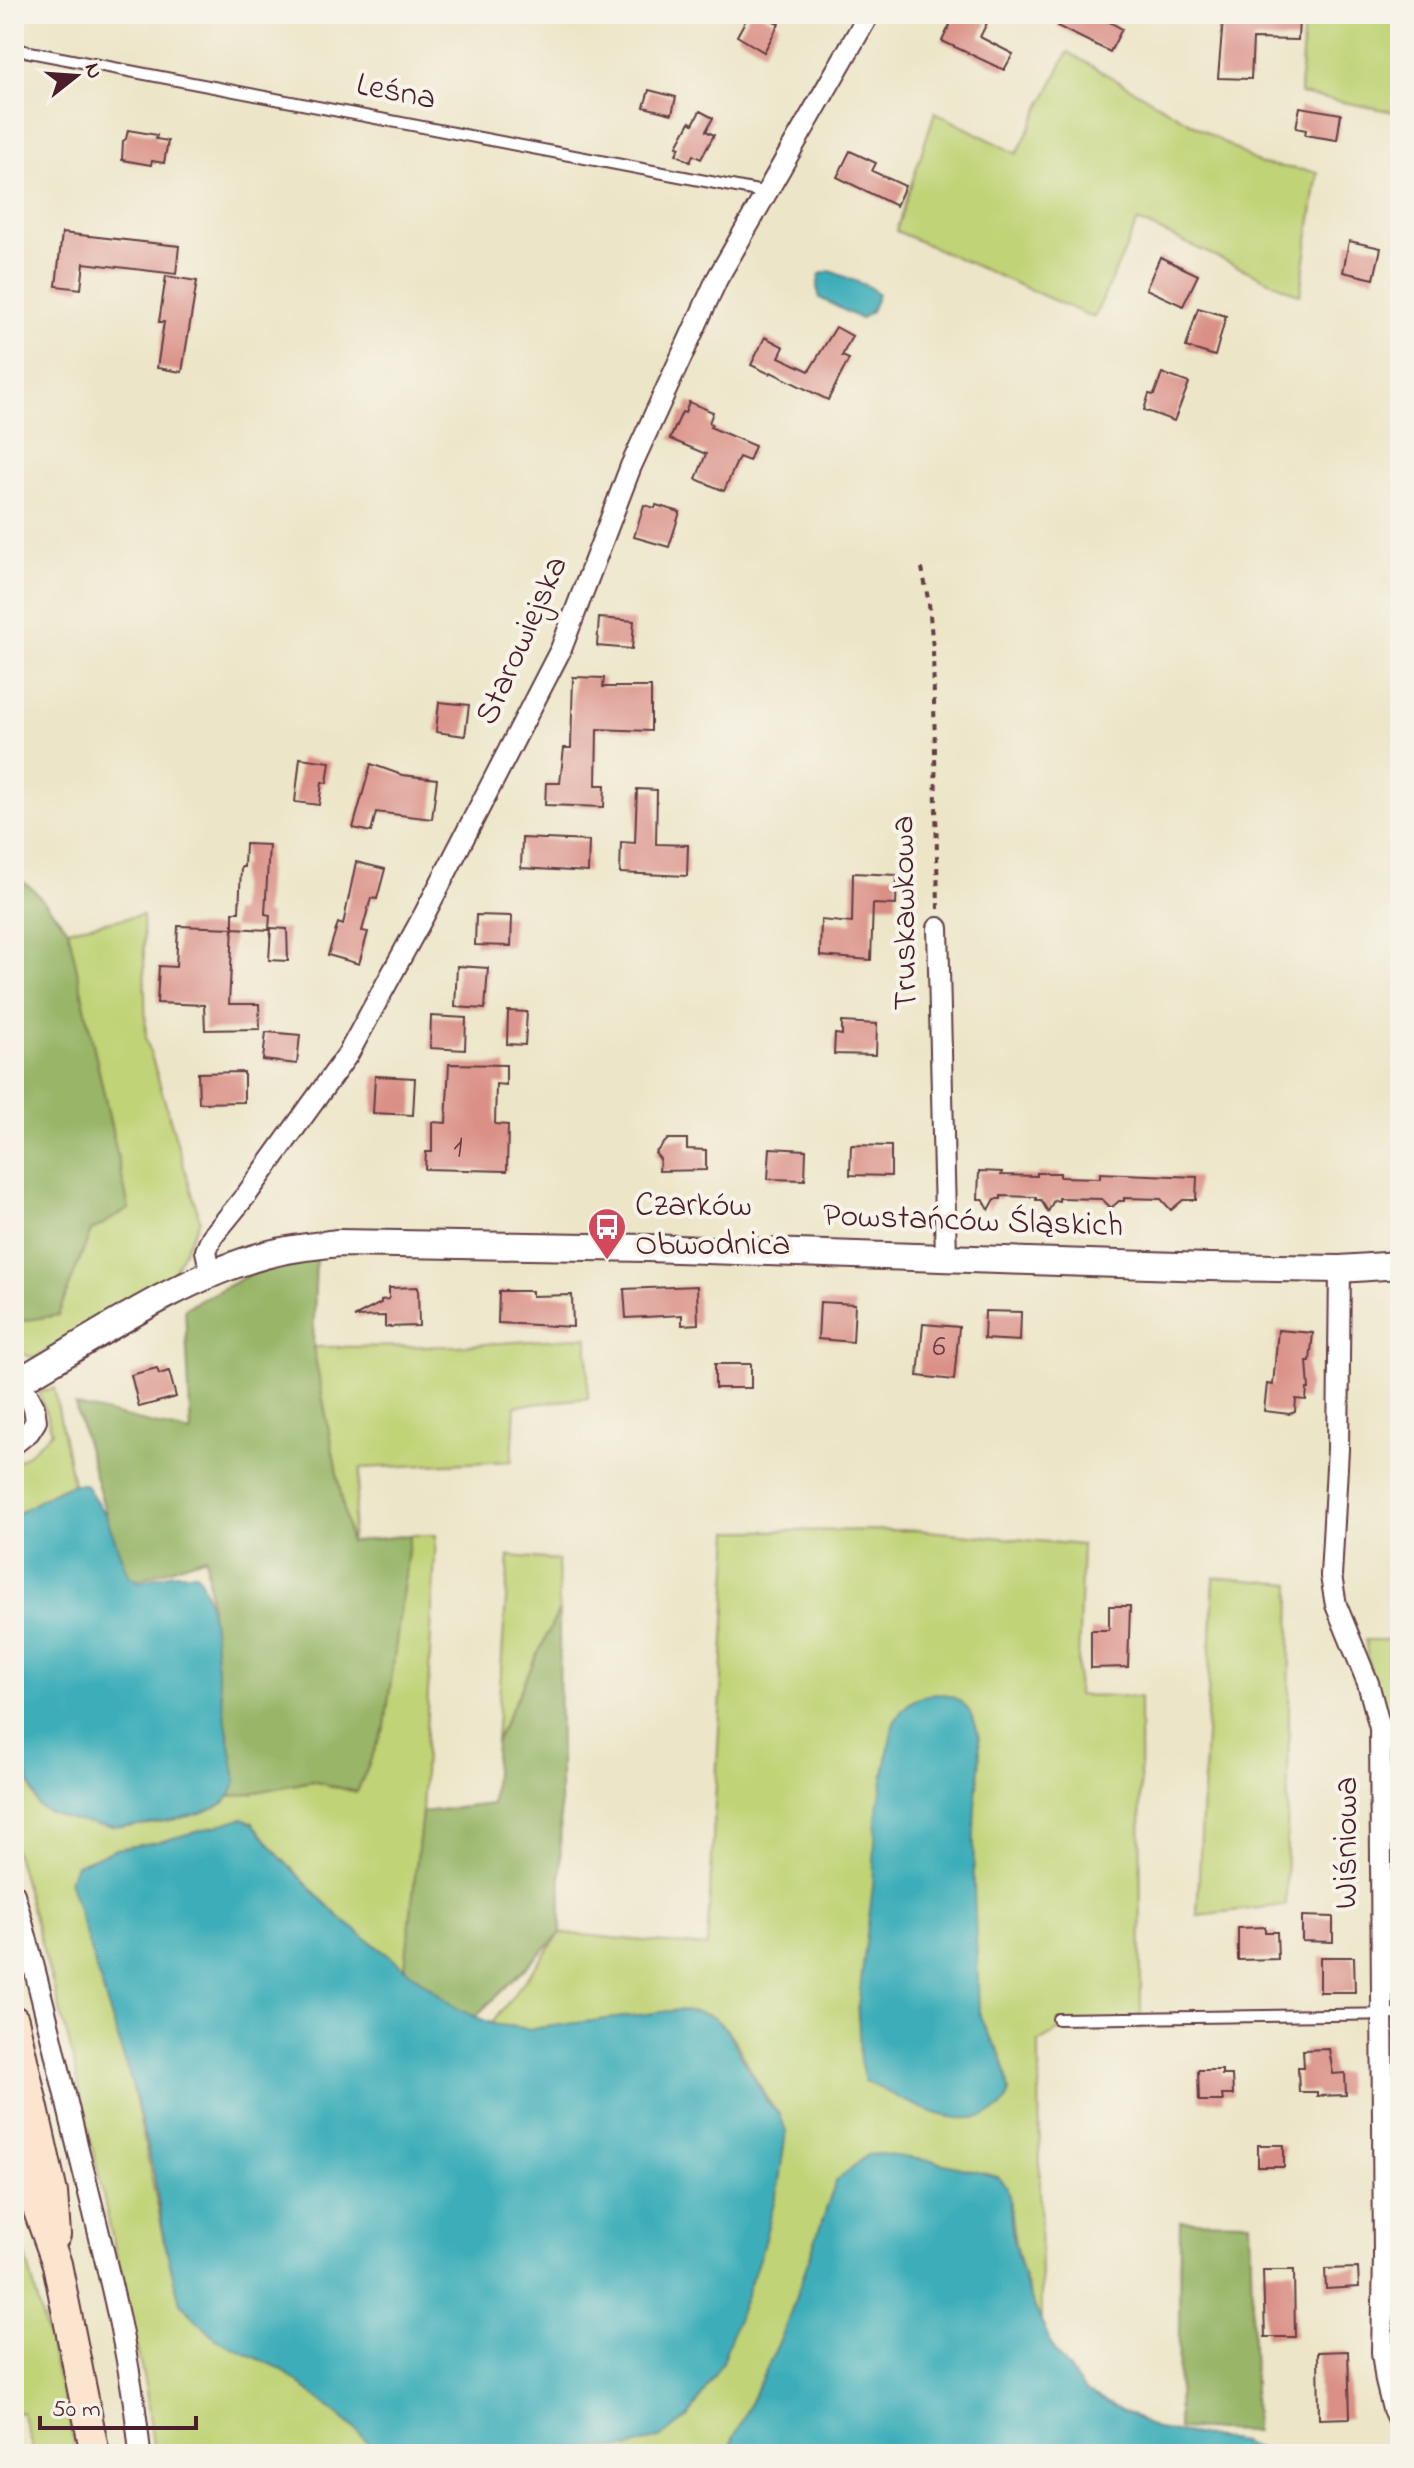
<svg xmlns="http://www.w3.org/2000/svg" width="1414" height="2468" font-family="'Indie Flower',sans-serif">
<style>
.green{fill:#c0d376;stroke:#857950;stroke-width:2}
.forest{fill:#98b567;stroke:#716a49;stroke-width:2}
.water{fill:#3eaeb9;stroke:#446672;stroke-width:2}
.building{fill:#da9087}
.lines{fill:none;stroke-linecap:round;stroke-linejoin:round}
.service-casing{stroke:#623d42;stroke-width:14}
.minor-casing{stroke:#623d42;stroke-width:24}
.tertiary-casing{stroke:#623d42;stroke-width:30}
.secondary-casing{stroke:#623d42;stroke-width:32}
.path{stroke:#623d42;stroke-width:4;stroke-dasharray:6 6;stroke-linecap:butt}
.service{stroke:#fff;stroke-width:10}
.minor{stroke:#fff;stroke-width:20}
.tertiary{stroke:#fff;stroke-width:26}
.secondary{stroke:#fce5cf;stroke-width:28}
.labels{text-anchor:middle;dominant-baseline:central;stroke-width:8;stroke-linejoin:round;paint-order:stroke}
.number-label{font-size:30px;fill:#6e3b42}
.street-label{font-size:34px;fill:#4a1f2b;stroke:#f7f3e8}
.poi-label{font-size:34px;fill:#4a1f2b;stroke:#f7f3e8;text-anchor:start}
</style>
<rect width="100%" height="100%" fill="#f7f3e8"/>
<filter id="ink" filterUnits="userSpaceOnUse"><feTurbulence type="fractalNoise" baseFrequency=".0125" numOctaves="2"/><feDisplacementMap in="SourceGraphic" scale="16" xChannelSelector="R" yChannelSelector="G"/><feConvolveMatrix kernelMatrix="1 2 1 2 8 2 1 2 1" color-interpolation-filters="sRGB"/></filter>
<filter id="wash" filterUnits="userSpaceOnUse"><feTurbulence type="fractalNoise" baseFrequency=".006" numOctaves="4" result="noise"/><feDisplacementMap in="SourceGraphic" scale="32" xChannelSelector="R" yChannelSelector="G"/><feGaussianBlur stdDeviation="1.8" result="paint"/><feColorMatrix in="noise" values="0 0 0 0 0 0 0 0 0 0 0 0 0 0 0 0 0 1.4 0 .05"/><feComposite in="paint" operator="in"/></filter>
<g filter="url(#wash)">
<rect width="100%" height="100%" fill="#ece5c7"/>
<!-- green -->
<g class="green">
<path d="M1304,14H1400V113L1300,94Z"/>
<path d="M1068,52L1261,164L1318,172L1300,295L1138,221L1094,318L896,231L935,112L1017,154Z"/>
<path d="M143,915L146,1038L200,1220L172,1275L34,1358L14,1351V1322L58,1315L91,1231L129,1209L68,929Z"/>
<path d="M588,1337V1398L515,1406L512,1461L361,1468L350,1543L313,1347L457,1346Z"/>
<path d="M54,1388L73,1484L52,1493L14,1516V1463L26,1456L52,1432L39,1392Z"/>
<path d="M917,1530L1082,1545L1077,1695L1140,1697L1141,2028L1060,2030L1039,2042L1041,2322C1021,2278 1013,2244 1009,2196L797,2305L726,2454H154L146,2390L70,2046L14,1847V1738L38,1806L110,1826L151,1824L217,1807L230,1797L312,1781L356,1792L385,1726L410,1535H436L422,1812L405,1968L341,1919L280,1857L253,1823L243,1818L163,1841L116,1849L113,2017L133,2088L166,2247L180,2302L217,2340L281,2369L351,2425L376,2450L780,2115C755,2090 742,2037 715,2019C705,2012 691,2011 678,2010L530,2029L508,2026L488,2041L475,2017L492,2023L561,1933L707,1947L730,1531Z"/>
<path d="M509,1556L558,1560L559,1610L496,1741Z"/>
<path d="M1214,1577L1291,1584L1286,1905L1197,1915Z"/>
<path d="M1365,1640H1400V1804H1395Z"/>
<path d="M14,2212L68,2414L76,2454H34L22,2412L14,2413Z"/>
</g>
<!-- forest -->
<g class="forest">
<path d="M14,875L33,889L68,929L129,1209L91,1231L58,1315L14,1322Z"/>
<path d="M316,1258L313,1347L350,1542L410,1535L385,1726L357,1792L312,1781L230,1797L236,1782L217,1673L206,1557L126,1584L75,1405L191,1433L185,1308L266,1266Z"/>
<path d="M559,1610L561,1933L475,2017L458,2009L405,1968L422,1812L492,1804L496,1741Z"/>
<path d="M1180,2221L1250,2222L1255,2431L1178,2429Z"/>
</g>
<!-- water -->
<g class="water">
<path d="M830,271L870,287L878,295L871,311L861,319L820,298L817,287L820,274Z"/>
<path d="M73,1484H85L106,1516L128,1575L139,1582L173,1573H196C216,1602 213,1644 218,1677C224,1712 231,1747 236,1782C234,1788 232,1795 228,1799C211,1817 134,1828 109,1826C84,1824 59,1818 38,1806L14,1738V1516L52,1493Z"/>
<path d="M936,1693C960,1696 971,1707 977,1730C984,1756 976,1784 975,1809C971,1876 977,1944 979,2011C982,2029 994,2040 1001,2056C1004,2065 1007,2077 1008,2086C1010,2095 1007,2103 1000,2108C960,2137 902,2098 865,2081L860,2061L858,2006L873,1886L876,1818L893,1725C903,1704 915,1697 936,1693Z"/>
<path d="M243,1818L253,1823L280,1857L341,1919L458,2009L492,2024L530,2029L678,2010L697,2012L714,2018L727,2030L768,2103L780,2115L786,2131L779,2182L762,2250L722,2362L688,2418L661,2437L628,2448L376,2450L351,2425L281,2369L217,2340L180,2303L166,2247L154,2175L133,2088L69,1880L76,1865L116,1849L163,1841Z"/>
<path d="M880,2154L933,2161L998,2177L1006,2185L1009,2196L1013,2240L1025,2285L1055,2352L1085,2391L1157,2429L1241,2442L1268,2454H726L783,2334L836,2181L867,2155Z"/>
</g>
<g id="blocks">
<!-- building -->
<g class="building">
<path d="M749,14H761L779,24L764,52L737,36Z"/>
<path d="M955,14H968L987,23L980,37L1013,54L1004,70L942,41Z"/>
<path d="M1063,14H1095L1122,29L1110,52L1057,26Z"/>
<path d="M1253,17L1299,18L1298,40L1253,39L1251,79L1218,78L1223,20L1252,22Z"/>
<path d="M649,90L676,97L672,114L644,107Z"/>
<path d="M1300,107L1341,114L1337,140L1305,135L1306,130L1296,128Z"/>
<path d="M700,111L713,118L706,131L714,135L701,159L693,155L690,162L676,154L680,147L677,146L690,122L693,124Z"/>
<path d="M128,130L157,135L156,139L168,141L164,163L152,161L151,165L122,160L123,141L126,139Z"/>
<path d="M850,151L876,163L872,171L905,186L896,206L837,177Z"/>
<path d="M62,233L179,246L176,274L84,263L81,289L56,286Z"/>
<path d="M1349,241L1381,248L1374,279L1343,272Z"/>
<path d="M1160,257L1198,275L1183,306L1146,289Z"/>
<path d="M166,276L197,281L182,372L157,368L164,322H159Z"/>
<path d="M1198,308L1226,316L1215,356L1186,347Z"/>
<path d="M836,327L852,336L842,356L849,359L828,400L771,372L770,374L751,365L765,337L784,347L779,357L809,371Z"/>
<path d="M1162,373L1189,383L1174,421L1144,410L1149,394L1154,395Z"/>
<path d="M689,402L713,412L709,423L712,424L710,427L755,446L749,461L739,457L724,491L696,479L706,454L670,439L682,412L685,413Z"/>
<path d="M644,505L655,508L656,505L680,512L669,547L634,537Z"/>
<path d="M599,618L634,621L632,649L597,646Z"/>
<path d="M573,677L604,678L603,687H651V731L597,729L596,785H605L604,807L545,805L546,783H560L564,748H571Z"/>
<path d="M439,702L469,705L465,736L436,732Z"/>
<path d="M300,758L330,762L327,783L322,782L319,805L295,802Z"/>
<path d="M371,764L402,775L437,779L432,819L376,812L371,832L353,828Z"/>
<path d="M637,789L657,790L656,844L688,845L687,876L620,873L621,842L635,843Z"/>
<path d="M522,838L589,841L588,872L521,868Z"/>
<path d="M245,844L269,845L265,914L270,915L269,930L233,928V912H239L241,867H244Z"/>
<path d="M356,862L385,869L377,899L371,898L362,931L368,932L359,964L328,955L338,923L343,925Z"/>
<path d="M853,873L897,875L896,905L873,904L871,960L820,956L821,920L852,923Z"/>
<path d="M476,915L512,916L511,946L475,945Z"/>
<path d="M178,926L233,928L229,1004H259L260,1029L205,1030L204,1005L157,1003L159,966L176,967Z"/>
<path d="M271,928L287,929L288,961L269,960Z"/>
<path d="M457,966L488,968L485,1009L455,1007Z"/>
<path d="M508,1011L527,1012L525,1045L507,1044Z"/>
<path d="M431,1016L466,1018L465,1050L430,1048Z"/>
<path d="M842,1022L877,1024L876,1055L834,1054L835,1034L842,1035Z"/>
<path d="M266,1032L300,1035L297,1064L263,1060Z"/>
<path d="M449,1064L506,1065V1085L496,1084L495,1124L508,1125L507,1171L425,1169L426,1152H432V1122L446,1123Z"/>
<path d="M244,1072V1102L199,1103L198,1073Z"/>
<path d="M375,1076L415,1078L413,1115L373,1113Z"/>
<path d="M668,1139H687V1149L706,1150V1170L659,1171L660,1159L655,1153Z"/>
<path d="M851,1145L891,1146V1176L850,1175Z"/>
<path d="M770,1148L806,1150L805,1180L768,1179Z"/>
<path d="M979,1171L1002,1172L1001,1175L1037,1176V1173H1060V1177L1100,1178V1173L1197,1177L1196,1200H1183L1171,1210L1161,1199L1124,1198V1201H1119L1111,1208L1102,1199L1059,1198V1201L1054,1200L1048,1212L1041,1200H1036V1197L1001,1196V1199H995L989,1210L983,1199H978Z"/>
<path d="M697,1286L698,1324L682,1325V1315L626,1318L624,1289Z"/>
<path d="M418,1287L419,1326L385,1327V1316L354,1317L381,1303V1300L389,1299V1288Z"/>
<path d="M499,1291H532V1296L572,1295L573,1327L498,1323Z"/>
<path d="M820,1302L855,1304L853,1342L818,1339Z"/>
<path d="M985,1311L1021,1312L1020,1341L984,1339Z"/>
<path d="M923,1324L959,1327L954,1380L918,1376Z"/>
<path d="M1278,1330L1313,1333L1310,1361H1307L1309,1389H1307L1306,1400L1296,1399L1295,1412L1289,1414L1264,1411L1267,1384L1273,1385Z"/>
<rect x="715" y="1364" width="36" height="24"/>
<path d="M157,1368L159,1374L169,1371L176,1397L139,1407L131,1375Z"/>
<path d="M1109,1606H1130L1128,1667L1091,1668V1630H1109Z"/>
<path d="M1302,1916L1333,1917V1942L1302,1941Z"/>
<path d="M1265,1927V1932H1277L1278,1959L1238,1960V1928Z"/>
<path d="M1320,1957H1354L1355,1992H1320Z"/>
<path d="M1329,2049L1333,2074L1345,2073L1346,2095L1317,2096V2092H1299L1298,2067H1304L1303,2050Z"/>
<path d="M1198,2070H1222V2075H1232L1233,2095H1222L1223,2101H1199Z"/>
<rect x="1258" y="2145" width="26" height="22"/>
<path d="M1358,2268L1359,2287L1326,2289L1325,2269Z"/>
<path d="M1263,2270H1294L1295,2337H1265Z"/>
<path d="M1348,2351L1350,2418L1319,2419L1318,2352Z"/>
</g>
</g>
</g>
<g filter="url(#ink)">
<use href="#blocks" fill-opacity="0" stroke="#623d42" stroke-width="2"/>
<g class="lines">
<!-- service casing -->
<g class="service-casing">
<g id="service">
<path d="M14,49L768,193"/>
<path d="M1058,2019L1400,2014"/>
</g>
</g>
<!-- minor casing -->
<g class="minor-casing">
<g id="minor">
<path d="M938,928L946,1257"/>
<path d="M1340,1269L1338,1449L1331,1576L1336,1605L1368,1683L1380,1728L1384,2256L1382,2352L1386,2381L1393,2409L1400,2424"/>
<path d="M211,1274L206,1251L212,1237L247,1194L348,1054L424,915L561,649L631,466L717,279L869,14"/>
<path d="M14,1369L34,1407L36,1421L29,1432L14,1444"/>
<path d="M14,1894C40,1982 59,2072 81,2161C105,2258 131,2354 140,2454"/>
</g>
</g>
<!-- tertiary casing -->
<g class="tertiary-casing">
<path id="tertiary" d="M14,1384C95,1338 175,1280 265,1255C289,1248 314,1246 338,1243L647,1248L1208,1267L1340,1269L1400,1265"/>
</g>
<!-- secondary casing -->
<g class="secondary-casing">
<g id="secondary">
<path d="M14,2020L53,2193L56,2235"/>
<path d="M14,2126L33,2197L57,2264L95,2454"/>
</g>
</g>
<!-- path -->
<path class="path" d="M922,568L929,604L933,649L938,909"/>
<!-- service -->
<use href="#service" class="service"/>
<!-- minor -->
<use href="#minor" class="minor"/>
<!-- tertiary -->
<use href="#tertiary" class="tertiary"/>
<!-- secondary -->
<use href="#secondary" class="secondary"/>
</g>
</g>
<!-- icons -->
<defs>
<g id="bus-pin" transform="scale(2)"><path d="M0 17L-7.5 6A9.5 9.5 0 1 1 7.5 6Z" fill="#d1495b" stroke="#f7f3e8"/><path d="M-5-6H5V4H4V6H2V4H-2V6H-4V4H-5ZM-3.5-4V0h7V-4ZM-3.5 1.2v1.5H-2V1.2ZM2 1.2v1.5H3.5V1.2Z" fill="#fff"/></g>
</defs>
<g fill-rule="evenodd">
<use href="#bus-pin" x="607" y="1227"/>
</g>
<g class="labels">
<!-- number labels -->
<g class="number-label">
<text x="458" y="1149">1</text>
<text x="939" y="1348">6</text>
</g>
<!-- street labels -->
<g class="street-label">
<text transform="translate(396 93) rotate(11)">Leśna</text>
<text transform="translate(523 641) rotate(-66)">Starowiejska</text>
<text transform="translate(906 913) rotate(-91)">Truskawkowa</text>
<text transform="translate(973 1222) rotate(2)">Powstańców Śląskich</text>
<text transform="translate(1348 1843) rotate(-90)">Wiśniowa</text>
</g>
<!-- poi labels -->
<g class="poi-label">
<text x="635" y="1207">Czarków<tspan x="635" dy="39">Obwodnica</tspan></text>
</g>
</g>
<!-- margin -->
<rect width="1414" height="2468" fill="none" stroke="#f7f3e8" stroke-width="48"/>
<!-- north arrow -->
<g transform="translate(76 76) rotate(73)" stroke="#f7f3e8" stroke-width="6" paint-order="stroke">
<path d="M0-6L14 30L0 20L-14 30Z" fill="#4a1f2b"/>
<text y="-12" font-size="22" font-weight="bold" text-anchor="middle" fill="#4a1f2b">N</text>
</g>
<!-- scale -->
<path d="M40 2416v12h156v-12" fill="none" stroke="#4a1f2b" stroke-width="4"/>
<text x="52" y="2416" font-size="24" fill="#4a1f2b" stroke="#f7f3e8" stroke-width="6" paint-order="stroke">50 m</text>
</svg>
